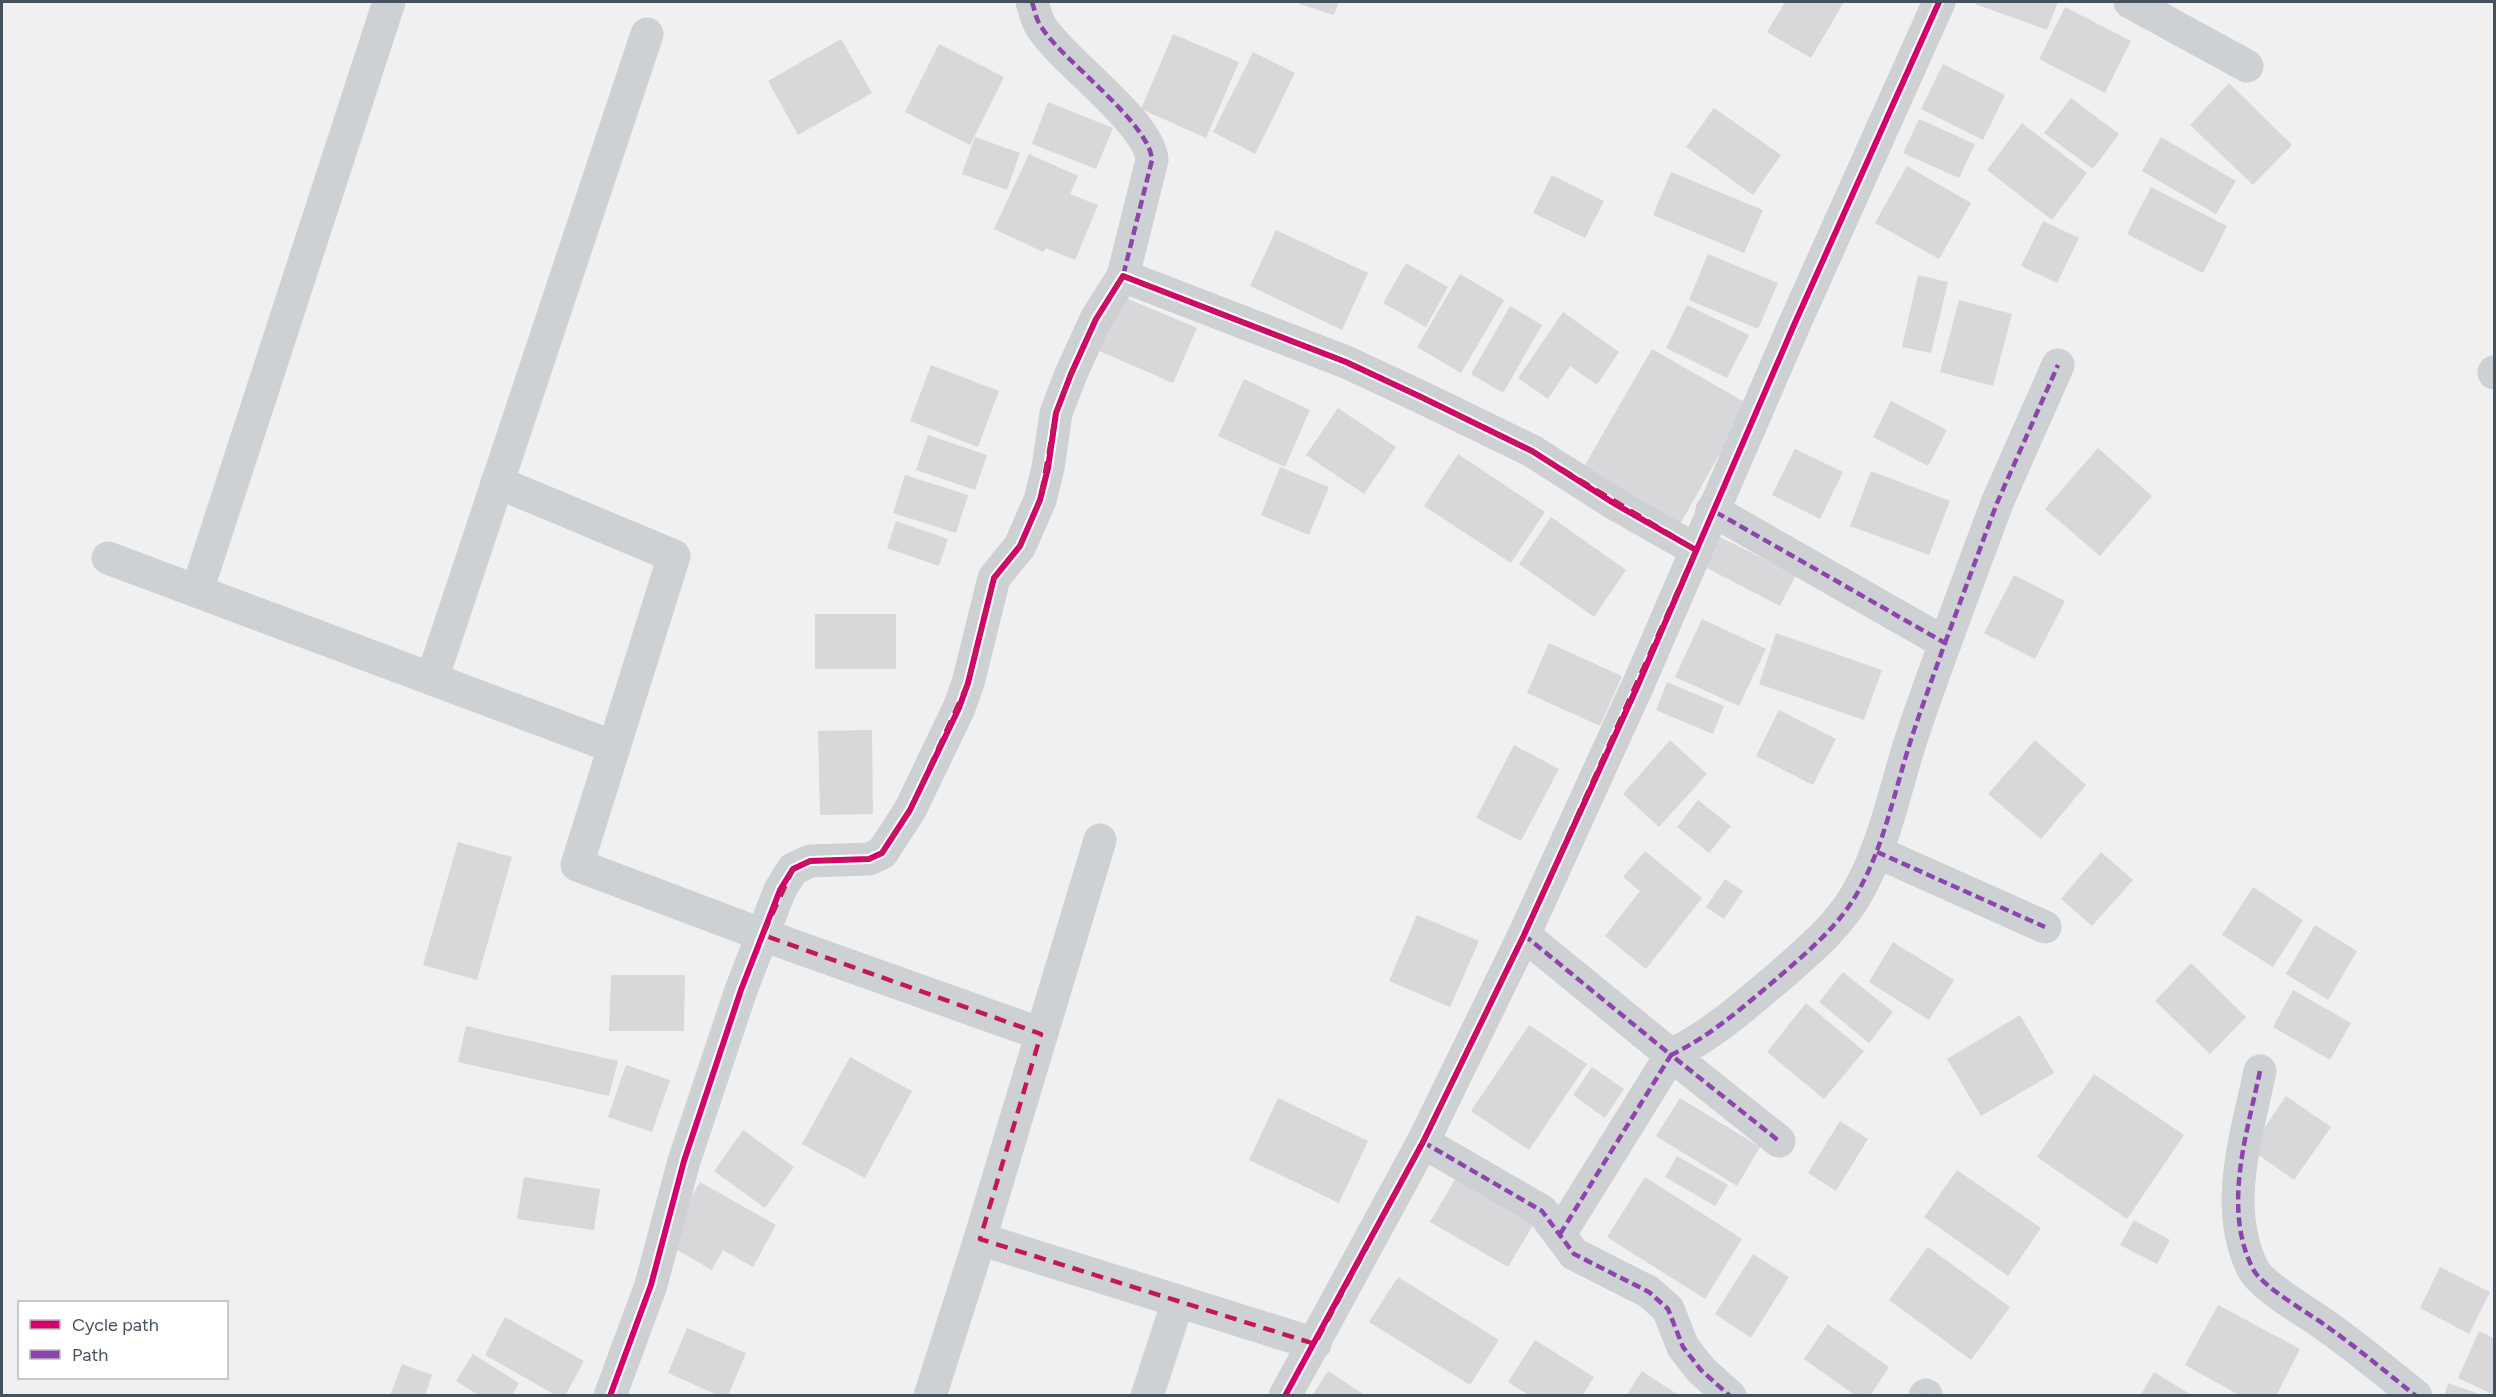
<svg xmlns="http://www.w3.org/2000/svg" width="2496" height="1397" font-family="Figtree,sans-serif">
<style>
.building{fill:#d8d8da}
.lines{fill:none;stroke-linecap:round;stroke-linejoin:round}
.street{stroke:#ced1d4;stroke-width:33}
.quiet{stroke:#8e44ad;stroke-width:4.5;stroke-dasharray:9 4.5;stroke-linecap:butt}
.cycleway-casing{stroke:#fff;stroke-width:10}
.cycleway{stroke:#d6006c;stroke-width:6}
.marked{fill:none;stroke:#c2185b;stroke-width:4.5;stroke-dasharray:12 8;stroke-linejoin:round}
</style>
<rect width="100%" height="100%" fill="#f1f0f0"/>
<!-- building -->
<g class="building">
<path d="M1298,2H1339L1334,15L1297,3Z"/>
<path d="M1785,2H1844L1811,58L1767,32Z"/>
<path d="M1976,2H2058L2047,30L1975,4Z"/>
<path d="M2065,7L2131,41L2105,93L2039,59Z"/>
<path d="M1173,34L1239,62L1206,138L1141,109Z"/>
<path d="M841,39L872,93L798,135L768,81Z"/>
<path d="M939,44L1004,77L970,145L905,112Z"/>
<path d="M1253,52L1295,73L1255,154L1213,132Z"/>
<path d="M1943,64L2005,95L1983,140L1921,109Z"/>
<path d="M2229,83L2292,145L2253,185L2190,125Z"/>
<path d="M2071,98L2119,134L2093,169L2044,133Z"/>
<path d="M1048,102L1113,128L1096,169L1032,144Z"/>
<path d="M1714,108L1781,155L1753,195L1686,147Z"/>
<path d="M1919,119L1975,144L1959,178L1903,153Z"/>
<path d="M2022,123L2087,173L2052,220L1987,170Z"/>
<path d="M975,137L1020,153L1007,190L962,174Z"/>
<path d="M2161,137L2236,181L2216,214L2142,171Z"/>
<path d="M1029,154L1078,176L1070,194L1098,205L1075,260L1046,248L1043,252L994,229Z"/>
<path d="M1907,166L1971,203L1939,259L1875,223Z"/>
<path d="M1671,172L1763,210L1744,253L1653,215Z"/>
<path d="M1552,175L1604,201L1585,238L1533,213Z"/>
<path d="M2151,187L2227,226L2203,273L2127,234Z"/>
<path d="M2043,221L2079,238L2057,283L2021,266Z"/>
<path d="M1276,230L1368,273L1342,330L1250,286Z"/>
<path d="M1708,254L1778,283L1758,329L1689,300Z"/>
<path d="M1406,263L1448,287L1426,327L1383,303Z"/>
<path d="M1460,274L1504,300L1461,373L1417,347Z"/>
<path d="M1918,275L1948,282L1931,353L1902,347Z"/>
<path d="M1121,296L1197,328L1173,383L1097,350Z"/>
<path d="M1959,300L2012,314L1993,386L1940,372Z"/>
<path d="M1687,305L1749,335L1727,378L1666,348Z"/>
<path d="M1510,306L1542,325L1503,393L1471,374Z"/>
<path d="M1563,312L1619,352L1597,385L1570,366L1548,399L1518,378Z"/>
<path d="M1652,349L1748,404L1679,526L1582,470Z"/>
<path d="M931,365L999,391L978,447L910,421Z"/>
<path d="M1244,379L1310,410L1285,467L1218,436Z"/>
<path d="M1891,401L1947,430L1928,466L1873,437Z"/>
<path d="M1338,408L1396,447L1364,494L1306,455Z"/>
<path d="M928,435L987,455L975,490L916,470Z"/>
<path d="M2098,448L2152,496L2100,556L2045,509Z"/>
<path d="M1795,449L1843,472L1820,519L1772,495Z"/>
<path d="M1458,454L1545,512L1511,563L1424,506Z"/>
<path d="M1280,467L1329,487L1309,535L1261,515Z"/>
<path d="M1871,471L1950,501L1929,555L1850,526Z"/>
<path d="M905,475L968,495L956,533L893,513Z"/>
<path d="M1551,517L1626,570L1594,617L1519,564Z"/>
<path d="M896,521L948,539L939,566L887,548Z"/>
<path d="M1714,534L1796,575L1780,606L1699,564Z"/>
<path d="M2014,575L2065,601L2035,659L1984,633Z"/>
<rect x="815" y="614" width="81" height="55"/>
<path d="M1702,619L1766,649L1739,706L1675,677Z"/>
<path d="M1776,633L1882,670L1864,720L1759,684Z"/>
<path d="M1549,643L1622,676L1600,726L1527,693Z"/>
<path d="M1667,682L1724,706L1713,734L1656,710Z"/>
<path d="M1779,710L1836,739L1813,785L1756,756Z"/>
<path d="M872,730L873,814L820,815L818,731Z"/>
<path d="M1670,740L1707,774L1659,827L1623,794Z"/>
<path d="M2035,740L2086,785L2041,839L1988,794Z"/>
<path d="M1514,745L1559,769L1521,841L1476,818Z"/>
<path d="M1698,800L1731,826L1709,853L1677,827Z"/>
<path d="M458,842L512,857L477,980L423,965Z"/>
<path d="M1645,851L1702,898L1646,969L1605,936L1640,891L1623,877Z"/>
<path d="M2101,852L2133,880L2092,926L2061,899Z"/>
<path d="M1725,879L1743,891L1724,919L1706,907Z"/>
<path d="M2253,887L2303,920L2273,967L2222,935Z"/>
<path d="M1417,915L1479,941L1450,1007L1389,981Z"/>
<path d="M2315,925L2357,951L2328,1000L2286,974Z"/>
<path d="M1893,942L1954,980L1929,1020L1869,982Z"/>
<path d="M2191,963L2246,1017L2210,1054L2155,1001Z"/>
<path d="M1843,972L1893,1012L1869,1043L1819,1002Z"/>
<path d="M611,975H685L684,1031H609Z"/>
<path d="M2293,990L2351,1023L2330,1060L2273,1027Z"/>
<path d="M1806,1003L1864,1051L1824,1099L1767,1052Z"/>
<path d="M2020,1015L2054,1073L1981,1116L1947,1059Z"/>
<path d="M1529,1025L1587,1064L1529,1150L1471,1111Z"/>
<path d="M466,1026L618,1061L609,1096L458,1062Z"/>
<path d="M850,1057L912,1091L865,1178L802,1144Z"/>
<path d="M626,1065L670,1080L652,1132L608,1117Z"/>
<path d="M1592,1067L1624,1089L1605,1118L1573,1095Z"/>
<path d="M2094,1074L2184,1135L2127,1219L2037,1157Z"/>
<path d="M2286,1096L2331,1127L2294,1180L2250,1149Z"/>
<path d="M1278,1098L1368,1141L1339,1203L1249,1160Z"/>
<path d="M1680,1098L1760,1147L1737,1186L1656,1136Z"/>
<path d="M1840,1121L1868,1139L1836,1191L1808,1173Z"/>
<path d="M743,1130L794,1167L765,1208L714,1171Z"/>
<path d="M1677,1156L1728,1185L1715,1206L1665,1177Z"/>
<path d="M1957,1170L2041,1228L2008,1276L1924,1217Z"/>
<path d="M1458,1174L1536,1220L1508,1267L1430,1222Z"/>
<path d="M524,1177L600,1189L594,1230L517,1219Z"/>
<path d="M1645,1177L1742,1239L1705,1299L1607,1237Z"/>
<path d="M700,1182L776,1225L753,1267L723,1250L712,1270L665,1243Z"/>
<path d="M2134,1220L2170,1240L2157,1264L2120,1245Z"/>
<path d="M1928,1247L2010,1307L1971,1360L1889,1300Z"/>
<path d="M1753,1254L1789,1277L1751,1338L1715,1314Z"/>
<path d="M2440,1267L2490,1292L2469,1334L2420,1308Z"/>
<path d="M1398,1277L1499,1340L1470,1385L1369,1322Z"/>
<path d="M2218,1305L2300,1349L2276,1396H2241L2185,1365Z"/>
<path d="M505,1317L584,1361L565,1396H557L485,1355Z"/>
<path d="M1828,1324L1889,1367L1870,1396H1856L1804,1359Z"/>
<path d="M687,1328L746,1353L728,1396H720L668,1373Z"/>
<path d="M2479,1331L2494,1338V1395L2458,1378Z"/>
<path d="M1535,1340L1594,1377L1582,1396H1530L1508,1382Z"/>
<path d="M473,1354L519,1383L512,1396H480L456,1381Z"/>
<path d="M402,1364L432,1375L425,1396H390Z"/>
<path d="M1328,1371L1366,1396H1312Z"/>
<path d="M1642,1371L1680,1396H1626Z"/>
<path d="M2154,1372L2193,1396H2140Z"/>
<path d="M2448,1383L2482,1395V1396H2444Z"/>
</g>
<g class="lines">
<!-- street -->
<g class="street">
<path d="M1032,2C1035,11 1036,20 1042,28C1063,61 1150,123 1152,160L1123,276"/>
<path d="M2130,2L2247,66"/>
<path d="M2494,373V372"/>
<path d="M497,482L674,556L577,865L763,935L1041,1034"/>
<path d="M108,558L614,747"/>
<path d="M197,591L389,2"/>
<path d="M1945,643L1997,503L2058,365"/>
<path d="M432,679L647,34"/>
<path d="M1100,840L980,1239L1315,1344"/>
<path d="M1877,852L2045,927"/>
<path d="M1524,935L1671,1055C1710,1036 1741,1009 1774,981C1805,954 1841,925 1860,888C1884,844 1894,794 1909,746C1920,711 1933,677 1945,643L1712,510"/>
<path d="M2260,1071C2247,1134 2222,1208 2253,1269C2263,1288 2311,1314 2329,1328C2359,1349 2387,1373 2416,1396"/>
<path d="M1423,1142L1542,1211L1574,1254L1649,1292L1668,1309L1683,1347L1701,1370L1730,1396"/>
<path d="M1560,1234L1671,1055L1779,1141"/>
<path d="M610,1396L651,1285L684,1161L741,990L780,890L793,869L810,861L869,859L882,853L910,810L959,708L968,683L994,578L1020,546L1040,500L1048,468L1056,413L1071,374L1096,319L1123,276L1346,362L1421,397L1532,451L1615,504L1696,550"/>
<path d="M930,1396L980,1239"/>
<path d="M1147,1396L1178,1301"/>
<path d="M1285,1396L1423,1142L1524,935L1638,685L1794,325L1939,2"/>
<path d="M1925,1396L1926,1395"/>
</g>
<!-- quiet -->
<g class="quiet">
<path d="M1032,2C1035,11 1036,20 1042,28C1063,61 1150,123 1152,160L1123,276"/>
<path d="M1945,643L1997,503L2058,365"/>
<path d="M1877,852L2045,927"/>
<path d="M1524,935L1671,1055C1710,1036 1741,1009 1774,981C1805,954 1841,925 1860,888C1884,844 1894,794 1909,746C1920,711 1933,677 1945,643L1712,510"/>
<path d="M2260,1071C2247,1134 2222,1208 2253,1269C2263,1288 2311,1314 2329,1328C2359,1349 2387,1373 2416,1396"/>
<path d="M1423,1142L1542,1211L1574,1254L1649,1292L1668,1309L1683,1347L1701,1370L1730,1396"/>
<path d="M1560,1234L1671,1055L1779,1141"/>
<path d="M1925,1396L1926,1395"/>
</g>
<!-- cycleway casing -->
<g class="cycleway-casing">
<g id="cycleway">
<path d="M610,1396L651,1285L684,1161L741,990L780,890L793,869L810,861L869,859L882,853L910,810L959,708L968,683L994,578L1020,546L1040,500L1048,468L1056,413L1071,374L1096,319L1123,276L1346,362L1421,397L1532,451L1615,504L1696,550"/>
<path d="M1285,1396L1423,1142L1524,935L1638,685L1794,325L1939,2"/>
</g>
</g>
<!-- cycleway -->
<use href="#cycleway" class="cycleway"/>
</g>
<!-- marked area -->
<path class="marked" d="M1123,276L1346,362L1421,397L1532,451L1696,550L1524,935L1423,1142L1315,1344L980,1239L1041,1034L763,935L793,869L810,861L869,859L882,853L910,810L968,683L994,578L1020,546L1040,500L1056,413L1071,374L1096,319Z"/>
<!-- border -->
<rect width="2496" height="1397" fill="none" stroke="#46515e" stroke-width="6"/>
<!-- legend -->
<rect x="18" y="1301" width="210" height="78" fill="#ffffff" stroke="#b5b9bf" stroke-width="1.5"/>
<rect x="30" y="1320" width="30" height="9" fill="#d6006c" stroke="#b5b9bf" stroke-width="1.5"/>
<text x="72" y="1331" font-size="18" fill="#46515e">Cycle path</text>
<rect x="30" y="1350" width="30" height="9" fill="#8e44ad" stroke="#b5b9bf" stroke-width="1.5"/>
<text x="72" y="1361" font-size="18" fill="#46515e">Path</text>
</svg>
